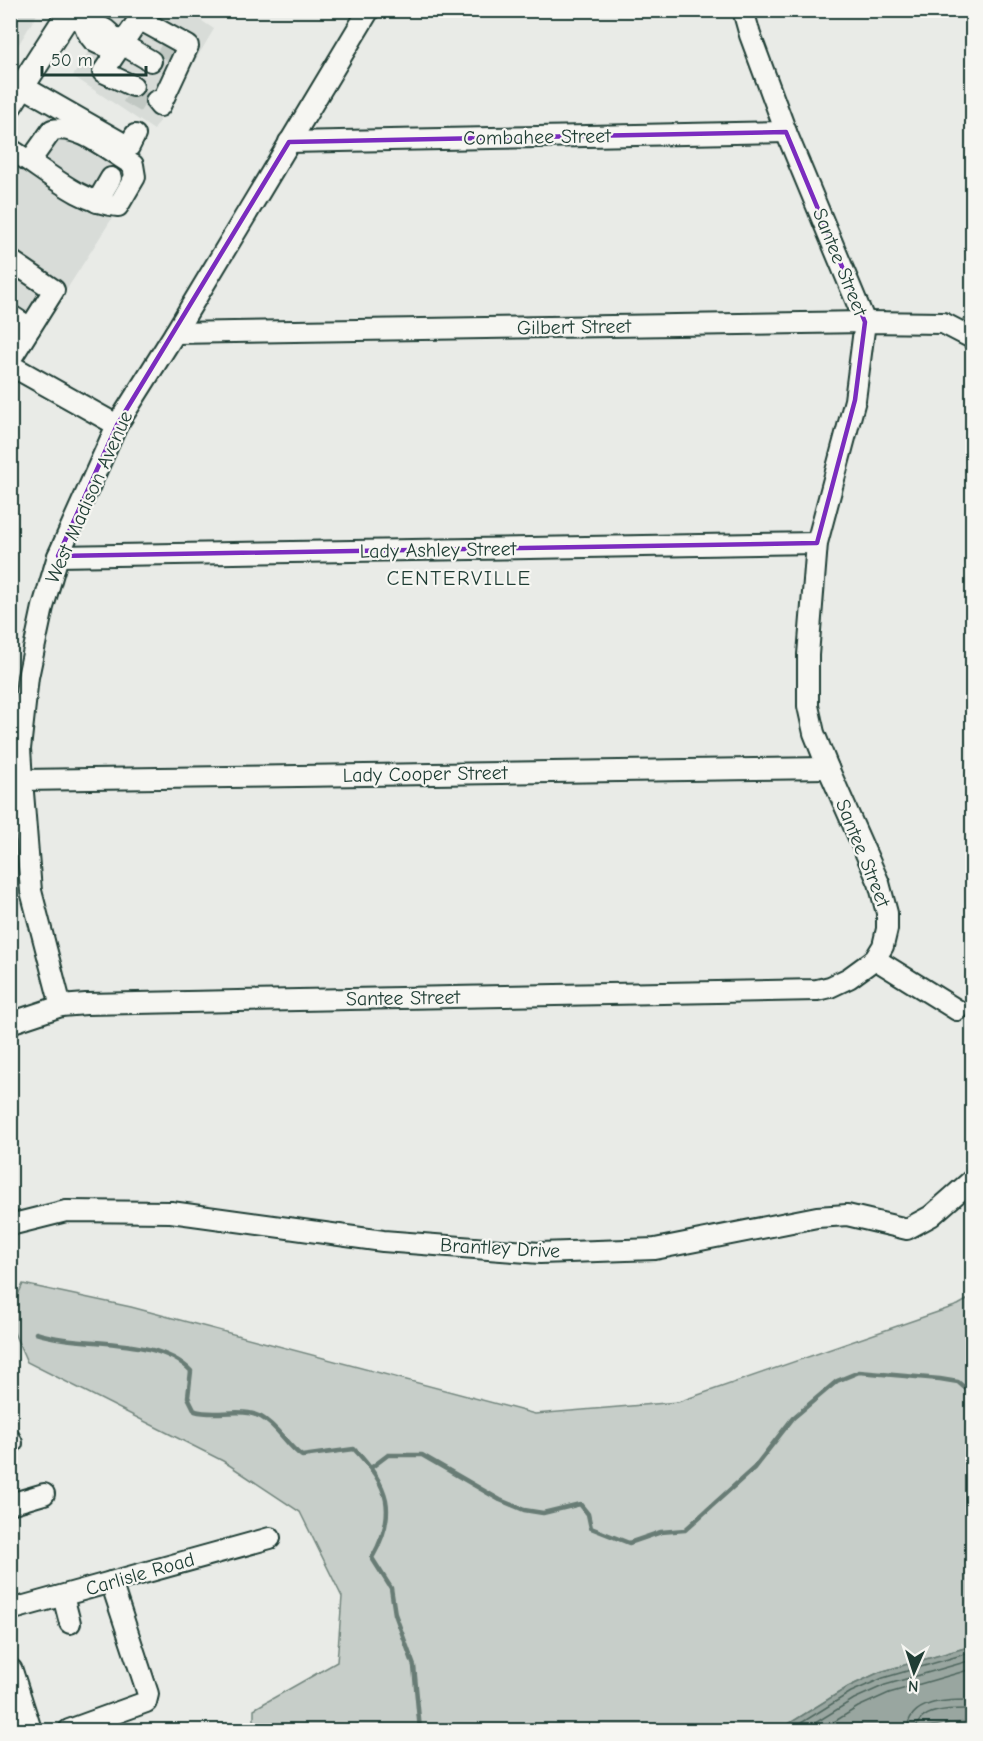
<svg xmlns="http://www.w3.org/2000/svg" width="983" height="1741" font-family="'Comic Neue',sans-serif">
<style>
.built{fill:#d8dcd8}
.green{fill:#c7cec9;stroke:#73867e;stroke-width:1.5}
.water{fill:#99a6a0;stroke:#687c75;stroke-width:1.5}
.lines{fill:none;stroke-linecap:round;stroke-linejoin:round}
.shore{stroke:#50675f;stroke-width:1.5}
.stream{stroke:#687c75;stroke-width:4.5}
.minor-tunnel{stroke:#c1c8c3;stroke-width:20;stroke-dasharray:20 10;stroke-linecap:butt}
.minor-casing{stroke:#1f3d34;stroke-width:24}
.major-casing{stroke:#1f3d34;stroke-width:28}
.minor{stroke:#f6f6f2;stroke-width:20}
.major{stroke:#f6f6f2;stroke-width:24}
.marked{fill:none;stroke:#7b2cbf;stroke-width:4.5;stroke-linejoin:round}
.labels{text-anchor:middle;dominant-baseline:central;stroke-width:4.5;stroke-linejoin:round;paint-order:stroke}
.street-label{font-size:20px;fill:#1f3d34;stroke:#f6f6f2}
.neighbourhood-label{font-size:21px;letter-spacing:1.5px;fill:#1f3d34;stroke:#f6f6f2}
</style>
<rect width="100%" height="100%" fill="#e9ebe7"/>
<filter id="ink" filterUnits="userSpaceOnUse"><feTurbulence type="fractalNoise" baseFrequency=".0167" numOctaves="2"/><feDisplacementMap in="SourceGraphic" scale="12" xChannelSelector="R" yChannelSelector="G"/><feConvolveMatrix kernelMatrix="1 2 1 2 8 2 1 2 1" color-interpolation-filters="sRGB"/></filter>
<g filter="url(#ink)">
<!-- built -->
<g class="built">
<path d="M11,10L39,11L11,57L10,11Z"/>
<path d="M114,11H200L196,17L214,29L154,130L73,76Z"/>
<path d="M51,111L146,165L30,347L11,336V173Z"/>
</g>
<!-- green -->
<path class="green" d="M23,1284L131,1307L535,1414L678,1402L958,1305L972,1297V1646L880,1672L848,1687L779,1730H254V1709L337,1662L342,1597L300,1512L223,1461L27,1362L11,1326L10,1312Z"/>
<!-- water -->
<path class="water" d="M972,1646V1722L949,1723L913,1730H779L848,1687L880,1672Z"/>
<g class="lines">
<!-- shore -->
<g class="shore">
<path d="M790,1730L851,1692L883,1678L972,1652"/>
<path d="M804,1730L854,1699L885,1685L972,1660"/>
<path d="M821,1730L858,1707L889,1693L972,1669"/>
<path d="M907,1730C909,1699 949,1700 972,1700"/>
<path d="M916,1730C918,1707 955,1709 972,1709"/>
</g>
<!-- stream -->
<g class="stream">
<path d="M36,1333C82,1348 157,1335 191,1371L188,1397L195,1411C216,1417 242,1407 261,1417C279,1427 286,1445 302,1456L354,1449C389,1485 398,1512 372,1558L391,1588L395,1614L414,1666L420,1730"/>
<path d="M972,1395L968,1430L972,1435"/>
<path d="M372,1467L388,1455H422L500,1500L524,1510L543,1513L580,1504L588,1514L591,1528L629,1543L661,1532L685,1530L754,1468L793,1418L837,1381L859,1372L940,1379L958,1382L972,1394"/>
</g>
<!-- minor-tunnel -->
<g class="minor-tunnel">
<path d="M161,45L177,54"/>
<path d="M128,93L152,107"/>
</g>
<!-- minor casing -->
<g class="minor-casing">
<g id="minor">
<path d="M68,15C92,29 107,19 118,48C97,45 91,44 84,24"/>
<path d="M124,38L127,47L151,61"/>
<path d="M22,86L129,147L135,135"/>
<path d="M133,86L103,72L139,19L188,46L160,106L156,101"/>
<path d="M289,142L786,132"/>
<path d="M10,149C44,169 79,203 118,206L135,177L133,165C110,152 80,124 52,130L30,161"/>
<path d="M97,202L111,178"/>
<path d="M10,260L54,290L10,360"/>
<path d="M10,315L30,328"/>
<path d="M175,333L865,322L943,323L972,338"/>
<path d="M10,365L117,425"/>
<path d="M58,556L817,543"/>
<path d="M22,780L828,768"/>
<path d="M875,959L957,1010"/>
<path d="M61,1006L31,891L22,780L20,749L28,677L43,607L58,556L117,425L175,333L369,10"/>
<path d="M10,1023L61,1006L86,1004L817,990L830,987L849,978L875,959L883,946L887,929V913L879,883L828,768L814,733L808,706V655L817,543L855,400L865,322L786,132L750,35L743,10"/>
<path d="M10,1225L66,1211L171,1212L383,1241L540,1253L655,1249L817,1217L847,1215L907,1229L931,1216L972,1180"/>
<path d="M10,1439L12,1443"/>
<path d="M10,1504L44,1494"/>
<path d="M63,1596L70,1623"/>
<path d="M10,1610L270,1538"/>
<path d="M69,1730L146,1702L148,1694L111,1582"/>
</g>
</g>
<!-- major casing -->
<g class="major-casing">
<g id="major">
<path d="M10,105L71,10"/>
<path d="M10,1671L29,1730"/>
</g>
</g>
<!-- minor -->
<use href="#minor" class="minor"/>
<!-- major -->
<use href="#major" class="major"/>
</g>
</g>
<!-- marked area -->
<path class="marked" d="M786,132L865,322L855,400L817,543L58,556L117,425L289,142Z"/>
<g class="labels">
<!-- street labels -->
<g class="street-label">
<text transform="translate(537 137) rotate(-1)">Combahee Street</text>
<text transform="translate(840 262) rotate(68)">Santee Street</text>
<text transform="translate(574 327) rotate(-1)">Gilbert Street</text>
<text transform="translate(89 497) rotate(-66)">West Madison Avenue</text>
<text transform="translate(438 550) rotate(-1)">Lady Ashley Street</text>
<text transform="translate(425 774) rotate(-1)">Lady Cooper Street</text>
<text transform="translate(863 853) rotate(68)">Santee Street</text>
<text transform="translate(403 998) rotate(-1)">Santee Street</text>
<text transform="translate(500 1248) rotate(3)">Brantley Drive</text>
<text transform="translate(140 1574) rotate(-16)">Carlisle Road</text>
</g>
<!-- neighbourhood labels -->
<g class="neighbourhood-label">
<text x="459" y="578">CENTERVILLE</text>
</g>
</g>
<!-- margin -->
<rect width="983" height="1741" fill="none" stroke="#f6f6f2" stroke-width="36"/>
<rect x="18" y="18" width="947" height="1705" fill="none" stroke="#1f3d34" stroke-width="2" filter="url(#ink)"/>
<!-- north arrow -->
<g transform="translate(914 1672) rotate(183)" stroke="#f6f6f2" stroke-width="4.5" paint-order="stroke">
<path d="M0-4.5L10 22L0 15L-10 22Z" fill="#1f3d34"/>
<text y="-9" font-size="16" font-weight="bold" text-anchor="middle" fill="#1f3d34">N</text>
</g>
<!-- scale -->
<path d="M42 66v9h104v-9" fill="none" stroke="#1f3d34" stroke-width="3"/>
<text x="51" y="66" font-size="18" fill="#1f3d34" stroke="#f6f6f2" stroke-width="4.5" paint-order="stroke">50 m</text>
</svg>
